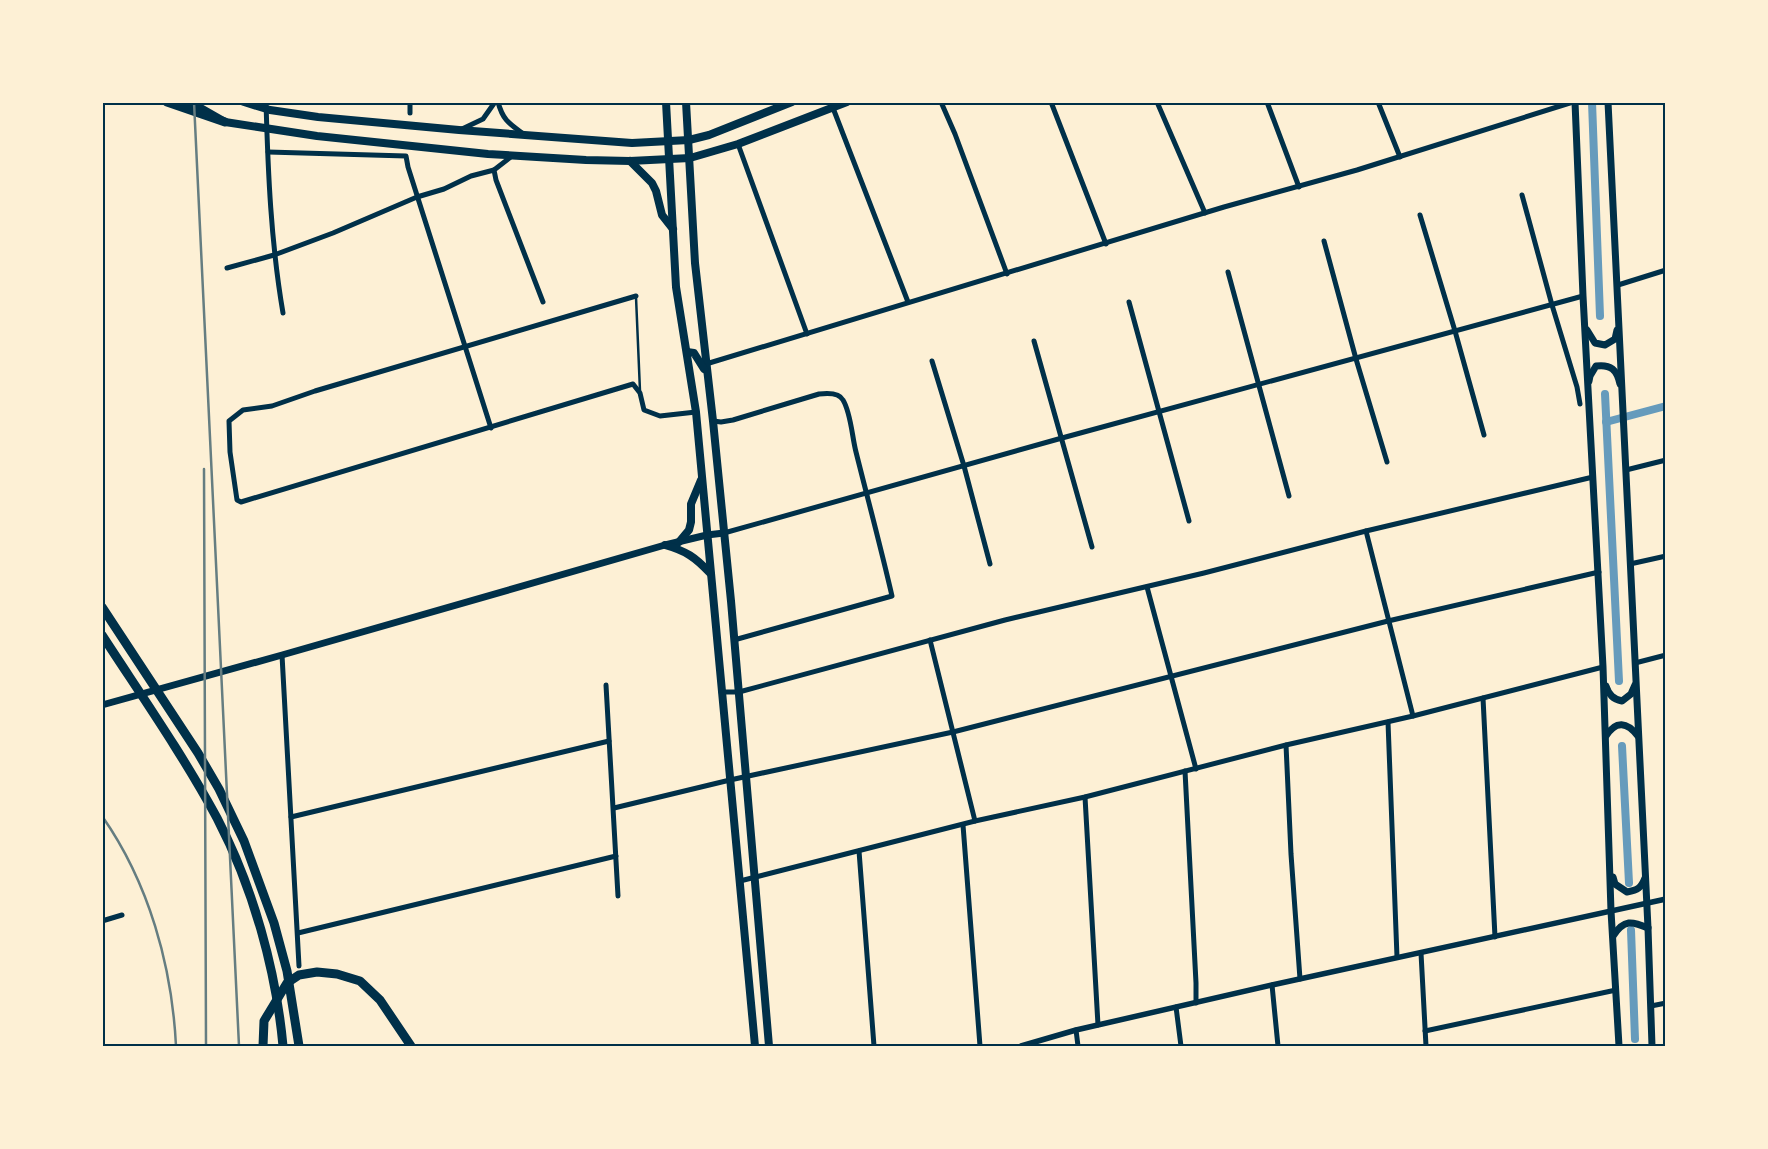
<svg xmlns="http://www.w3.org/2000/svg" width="1768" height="1149" font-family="'Archivo Narrow',sans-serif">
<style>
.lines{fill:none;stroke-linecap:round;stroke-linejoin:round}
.canal{stroke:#669bbc;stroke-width:8}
.service{stroke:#003049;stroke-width:2.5}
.minor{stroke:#003049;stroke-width:5}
.tertiary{stroke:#003049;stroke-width:5.5}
.secondary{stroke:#003049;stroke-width:7}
.trunk{stroke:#003049;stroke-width:8}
.motorway{stroke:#003049;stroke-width:9}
.rail{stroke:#657d81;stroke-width:2.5}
.neatline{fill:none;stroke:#003049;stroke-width:2}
</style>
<rect width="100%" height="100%" fill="#fdf0d5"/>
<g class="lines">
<!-- canal -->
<g class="canal">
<path d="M1592,102L1600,316"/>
<path d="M1605,394L1619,681"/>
<path d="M1606,422L1666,406"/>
<path d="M1622,746L1629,883"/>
<path d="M1631,930L1635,1039"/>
</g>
<!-- service -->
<path class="service" d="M636,297L640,391"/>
<!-- minor -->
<g class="minor">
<path d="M266,102C268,173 271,243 283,313"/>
<path d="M410,102V113"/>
<path d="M498,102C503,121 510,124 525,135"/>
<path d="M941,102L955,134L1007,274"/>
<path d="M1051,102L1106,244"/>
<path d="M1157,102L1205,213"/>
<path d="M1267,102L1299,187"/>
<path d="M1378,102L1400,157"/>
<path d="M833,108L908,302"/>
<path d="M462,129L483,119L495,102"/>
<path d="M738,144L807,334"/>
<path d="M268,152L406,156L408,167L491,428"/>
<path d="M512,156L494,170L496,180L543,302"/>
<path d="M1522,195L1552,305L1577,387L1580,404"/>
<path d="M1420,215L1455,331L1484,435"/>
<path d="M1324,241L1356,359L1387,462"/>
<path d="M227,268L274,255L333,233L417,197L444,189L471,176L494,170"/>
<path d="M1228,272L1289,496"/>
<path d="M1618,285L1666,270"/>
<path d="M636,296L315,391L272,406L243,410L229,421L230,452L237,500L241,502L633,384L640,393L644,410L660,416L696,412"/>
<path d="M1129,302L1189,521"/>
<path d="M1034,341L1092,547"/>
<path d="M932,361L964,466L990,564"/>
<path d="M706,364L1224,207L1357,170L1573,102"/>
<path d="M713,421L721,422L733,420L819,394C827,393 839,392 843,400C851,413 852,437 856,452C868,500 881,548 892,596L734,640"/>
<path d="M1626,470L1666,460"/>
<path d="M1366,531L1413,716"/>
<path d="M724,533L1062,438L1583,296"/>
<path d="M1630,564L1666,556"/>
<path d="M1147,587L1196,769"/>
<path d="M930,640L975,821"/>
<path d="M282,655L299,966"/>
<path d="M1635,663L1666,655"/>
<path d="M606,685L618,896"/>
<path d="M721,692H739L1005,620L1204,573L1366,531L1593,477"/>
<path d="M1483,698L1495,937"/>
<path d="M1388,722L1397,957"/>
<path d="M1286,745L1291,854L1300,979"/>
<path d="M1185,771L1196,983V1003"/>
<path d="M1085,797L1098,1025"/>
<path d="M614,808L730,780L953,732L1388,621L1599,572"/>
<path d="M291,817L609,741"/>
<path d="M963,825L980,1046"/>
<path d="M859,851L874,1046"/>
<path d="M740,881L975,821L1085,797L1286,745L1413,716L1603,667"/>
<path d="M102,921L122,915"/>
<path d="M298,933L616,856"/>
<path d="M1421,953L1426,1046"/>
<path d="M1272,985L1278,1046"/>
<path d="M1651,1006L1666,1003"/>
<path d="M1176,1007L1181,1046"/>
<path d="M1076,1030L1078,1046"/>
<path d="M1425,1031L1616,990"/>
</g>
<!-- tertiary -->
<path class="tertiary" d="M1021,1046L1076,1030L1272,985L1666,899"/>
<!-- secondary -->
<g class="secondary">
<path d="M1575,102L1583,296L1603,667L1611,911L1619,1046"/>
<path d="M1608,102L1648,928L1652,1046"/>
<path d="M1587,330L1595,343L1605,345L1615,339L1617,330"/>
<path d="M1589,381L1590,376L1596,366C1611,364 1617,370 1620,384"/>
<path d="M1606,686C1609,695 1613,699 1622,701L1631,694L1635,685"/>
<path d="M102,705L282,655L665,545L707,535L724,533"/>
<path d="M1606,736C1616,720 1627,722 1638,736"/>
<path d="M1613,877L1615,884L1627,892C1638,890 1641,888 1645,878"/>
<path d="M1613,936C1624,919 1632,921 1648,928"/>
</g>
<!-- trunk -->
<g class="trunk">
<path d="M190,102L225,122L317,136L488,154L586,160L630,161L690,158L738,144L847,102"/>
<path d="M244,102L270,110L318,117L459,130L632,143L689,140L709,135L792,102"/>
<path d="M666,102L676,287L696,412L755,1046"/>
<path d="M686,102L695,263L713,421L731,601L769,1046"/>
<path d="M630,161L652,183L656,191L662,215L673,229"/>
<path d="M687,352L694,353L704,369"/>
<path d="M679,542L689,530L691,522V504L701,480"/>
<path d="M665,545C686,551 695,557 710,573"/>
</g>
<!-- motorway -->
<g class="motorway">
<path d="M167,102L225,122"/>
<path d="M102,607L198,753L219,789L244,841L274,923L287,971L299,1046"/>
<path d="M102,635C141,695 183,755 217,818C253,887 276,970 283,1046"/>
<path d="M263,1046L264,1021L287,983L299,975L317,972L337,974L360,981L380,1000L411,1046"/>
</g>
<!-- rail -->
<g class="rail">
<path d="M194,102L239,1046"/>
<path d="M204,469L206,1046"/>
<path d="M102,816C149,883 172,966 176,1046"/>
</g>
</g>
<!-- border -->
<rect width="1768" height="1149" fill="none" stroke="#fdf0d5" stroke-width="208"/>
<rect x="104" y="104" width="1560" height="941" class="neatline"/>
</svg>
